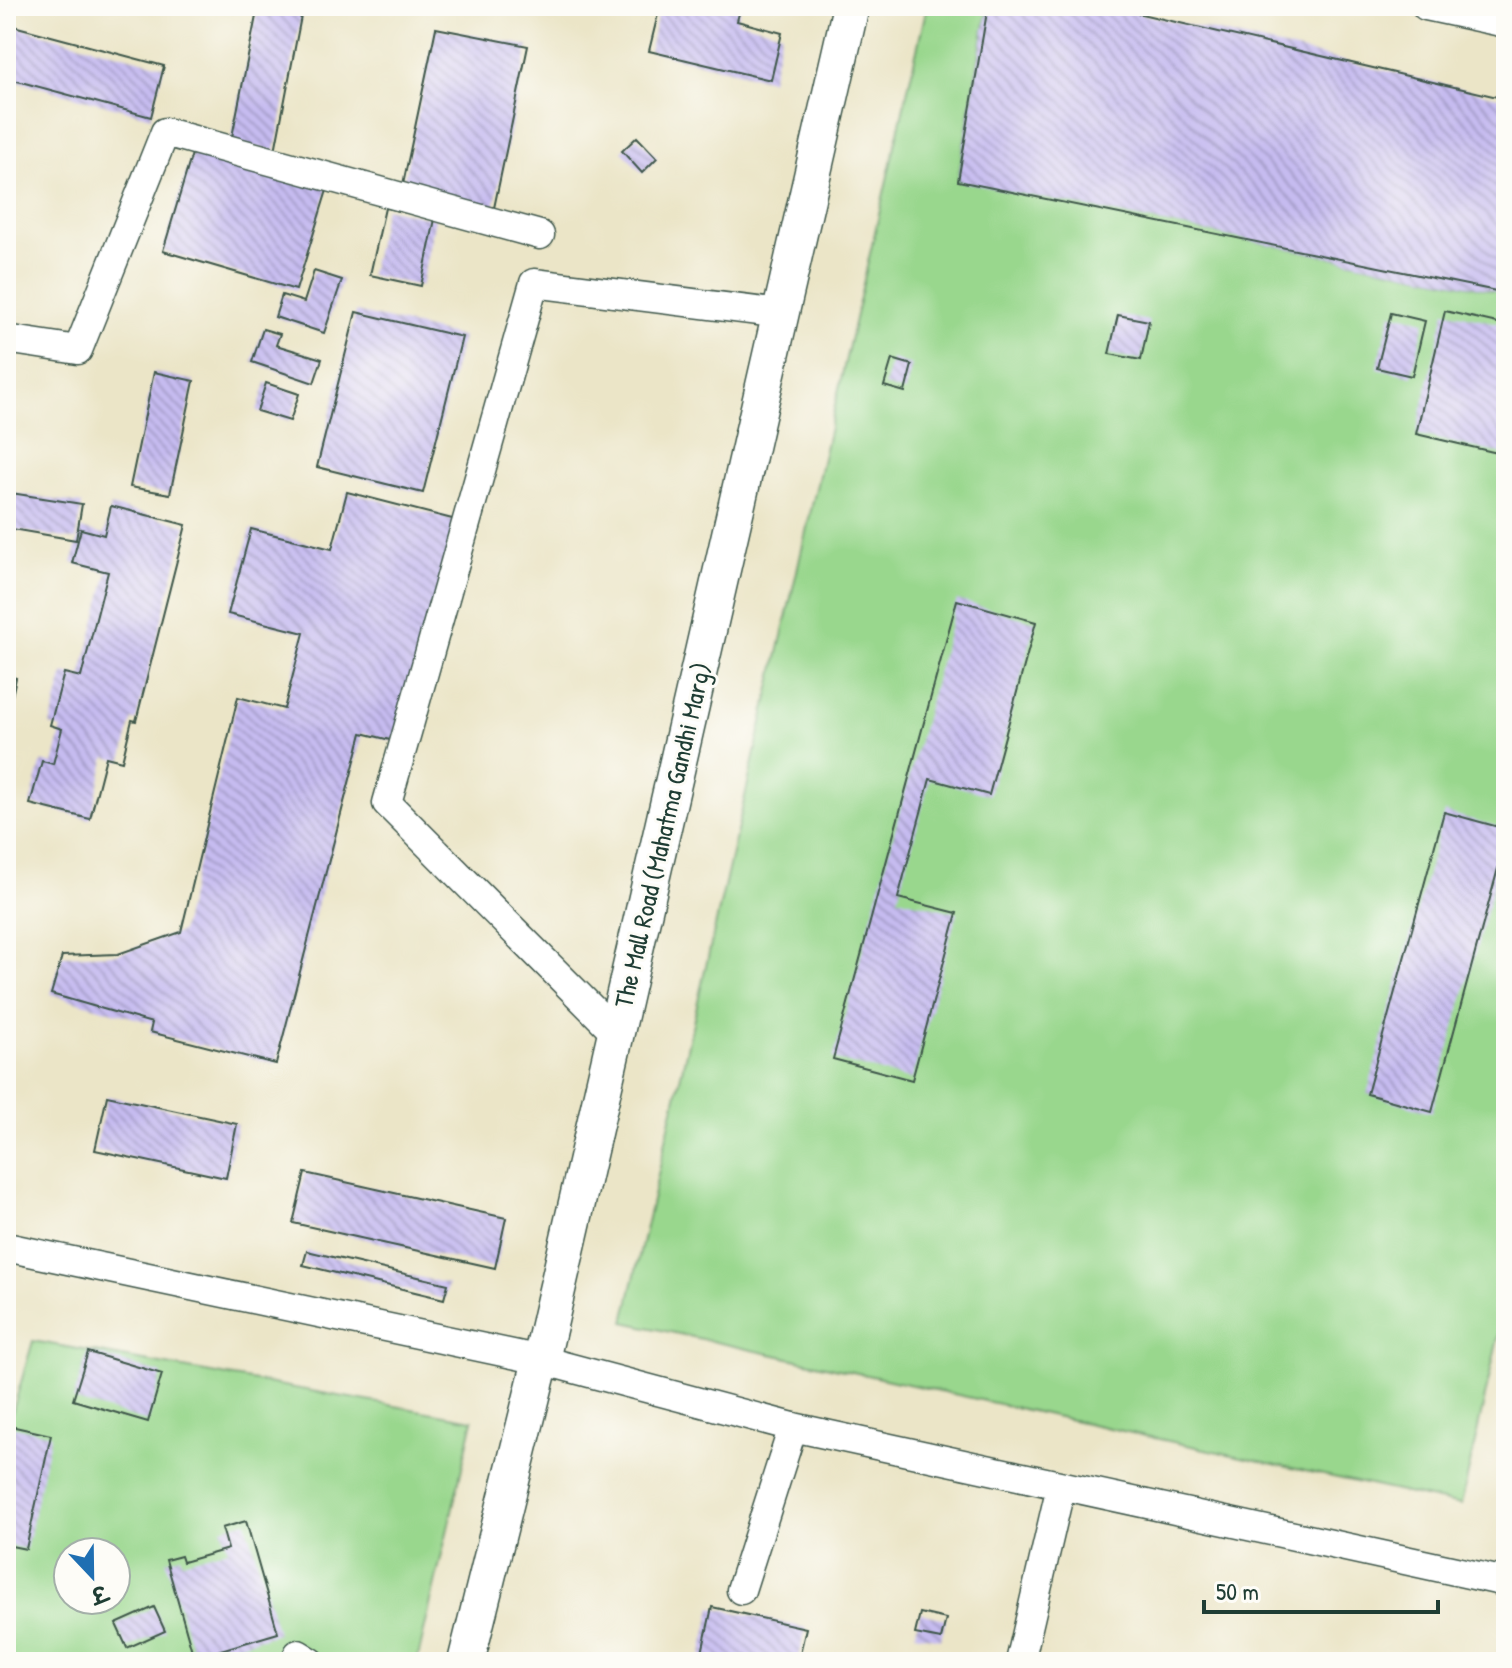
<svg xmlns="http://www.w3.org/2000/svg" width="1512" height="1668" font-family="'Patrick Hand','Playpen Sans Deva',sans-serif">
<style>
.green{fill:#99d78d;stroke:#5c8a60;stroke-width:2;fill-rule:evenodd}
.building{fill:url(#building-back-hatch)}
.lines{fill:none;stroke-linecap:round;stroke-linejoin:round}
.minor-casing{stroke:#3e564a;stroke-width:31}
.tertiary-casing{stroke:#3e564a;stroke-width:39}
.minor{stroke:#fff;stroke-width:28}
.tertiary{stroke:#fff;stroke-width:36}
.labels{text-anchor:middle;dominant-baseline:central;stroke-width:6;stroke-linejoin:round;paint-order:stroke}
.street-label{font-size:26px;fill:#1f3d34;stroke:#fdfcf7}
</style>
<defs>
<pattern id="building-back-hatch" width="6" height="6" patternUnits="userSpaceOnUse" patternTransform="scale(2)"><rect width="6" height="6" fill="#c6bbf0"/><path d="M-1 5l2 2M0 0l6 6M5-1l2 2" fill="none" stroke="#a099c3"/></pattern>
</defs>
<rect width="100%" height="100%" fill="#fdfcf7"/>
<filter id="ink" filterUnits="userSpaceOnUse"><feTurbulence type="fractalNoise" baseFrequency=".0125" numOctaves="2"/><feDisplacementMap in="SourceGraphic" scale="16" xChannelSelector="R" yChannelSelector="G"/><feConvolveMatrix kernelMatrix="1 2 1 2 8 2 1 2 1" color-interpolation-filters="sRGB"/></filter>
<filter id="wash" filterUnits="userSpaceOnUse"><feTurbulence type="fractalNoise" baseFrequency=".006" numOctaves="4" result="noise"/><feDisplacementMap in="SourceGraphic" scale="32" xChannelSelector="R" yChannelSelector="G"/><feGaussianBlur stdDeviation="1.8" result="paint"/><feColorMatrix in="noise" values="0 0 0 0 0 0 0 0 0 0 0 0 0 0 0 0 0 1.4 0 .05"/><feComposite in="paint" operator="in"/></filter>
<g filter="url(#wash)">
<rect width="100%" height="100%" fill="#ebe5c7"/>
<!-- green -->
<g class="green">
<path d="M927,6H988L958,180L1506,293V1302L1461,1505L624,1322Z"/>
<path d="M33,1341L473,1420L417,1662H6V1434ZM68,1552H116V1600H68Z"/>
</g>
<g id="blocks">
<!-- building -->
<g class="building">
<path d="M258,6H303L275,151L231,142Z"/>
<path d="M660,6L696,12L698,6H741L737,21L782,33L771,80L649,51Z"/>
<path d="M988,6H1107L1506,99V293L958,181Z"/>
<path d="M6,24L164,66L151,117L6,78Z"/>
<path d="M436,28L528,46L494,208L402,189Z"/>
<path d="M637,137L657,158L642,173L622,151Z"/>
<path d="M194,147L328,187L296,290L163,251Z"/>
<path d="M385,208L435,219L421,286L370,275Z"/>
<path d="M314,271L342,280L324,333L275,317L282,295L304,302Z"/>
<path d="M1445,311L1506,325V455L1416,434Z"/>
<path d="M356,312L462,337L423,493L317,467Z"/>
<path d="M1391,313L1425,321L1412,376L1377,368Z"/>
<path d="M1118,315L1149,321L1141,360L1109,354Z"/>
<path d="M263,329L280,334L276,345L322,359L314,383L252,362Z"/>
<path d="M892,359L912,365L905,392L884,386Z"/>
<path d="M154,372L194,381L170,494L130,487Z"/>
<path d="M266,383L299,394L290,421L257,411Z"/>
<path d="M347,492L464,522L406,744L362,733L276,1064L150,1032L152,1023L51,994L62,956L118,954L181,932L238,697L284,709L304,633L228,614L251,529L332,549Z"/>
<path d="M11,493L82,504L76,540L6,528Z"/>
<path d="M111,506L186,525L136,721L132,720L122,761L106,757L90,819L30,804L42,761L53,764L62,729L50,725L64,673L81,677L108,572L72,563L81,529L104,535Z"/>
<path d="M957,600L1036,622L989,795L930,779L898,898L957,913L912,1080L833,1059Z"/>
<path d="M6,675L16,678L7,719H6Z"/>
<path d="M1444,812L1506,829V839L1432,1112L1367,1094Z"/>
<path d="M107,1096L237,1124L226,1178L95,1150Z"/>
<path d="M305,1173L506,1218L495,1268L293,1223Z"/>
<path d="M307,1251L448,1284L444,1299L303,1265Z"/>
<path d="M88,1352L162,1374L148,1422L73,1400Z"/>
<path d="M6,1425L51,1435L26,1549L6,1545Z"/>
<path d="M246,1521L278,1633L194,1658L166,1560L181,1556L183,1562L228,1549L222,1528Z"/>
<path d="M154,1607L165,1631L127,1648L116,1624Z"/>
<path d="M712,1607L806,1628L798,1662H700Z"/>
<path d="M920,1613L946,1619L941,1639L915,1634Z"/>
</g>
</g>
</g>
<g filter="url(#ink)">
<use href="#blocks" fill-opacity="0" stroke="#3e564a" stroke-width="2"/>
<g class="lines">
<!-- minor casing -->
<g class="minor-casing">
<g id="minor">
<path d="M1426,6L1506,23"/>
<path d="M6,339L78,350L165,132L540,235"/>
<path d="M616,1033L387,803L534,283L781,314"/>
<path d="M6,1247L541,1360L793,1427L1506,1582"/>
<path d="M741,1590L793,1427"/>
<path d="M298,1654L311,1662"/>
<path d="M1020,1662L1061,1486"/>
</g>
</g>
<!-- tertiary casing -->
<g class="tertiary-casing">
<path id="tertiary" d="M466,1662L541,1360L851,6"/>
</g>
<!-- minor -->
<use href="#minor" class="minor"/>
<!-- tertiary -->
<use href="#tertiary" class="tertiary"/>
</g>
</g>
<g class="labels">
<!-- street labels -->
<g class="street-label">
<text transform="translate(662 835) rotate(-77)">The Mall Road (Mahatma Gandhi Marg)</text>
</g>
</g>
<!-- margin -->
<rect width="1512" height="1668" fill="none" stroke="#fdfcf7" stroke-width="32"/>
<!-- north arrow -->
<g transform="translate(92 1576) rotate(158)"><circle r="38" fill="#fdfcf7" stroke="#a4b0a9" stroke-width="2"/>
<path d="M0-6L14 30L0 20L-14 30Z" fill="#1f6fb2"/>
<text y="-12" font-size="22" font-weight="bold" text-anchor="middle" fill="#1f3d34">उ</text>
</g>
<!-- scale -->
<path d="M1204 1600v12h234v-12" fill="none" stroke="#1f3d34" stroke-width="4"/>
<text x="1216" y="1600" font-size="24" fill="#1f3d34" stroke="#fdfcf7" stroke-width="6" paint-order="stroke">50 m</text>
</svg>
